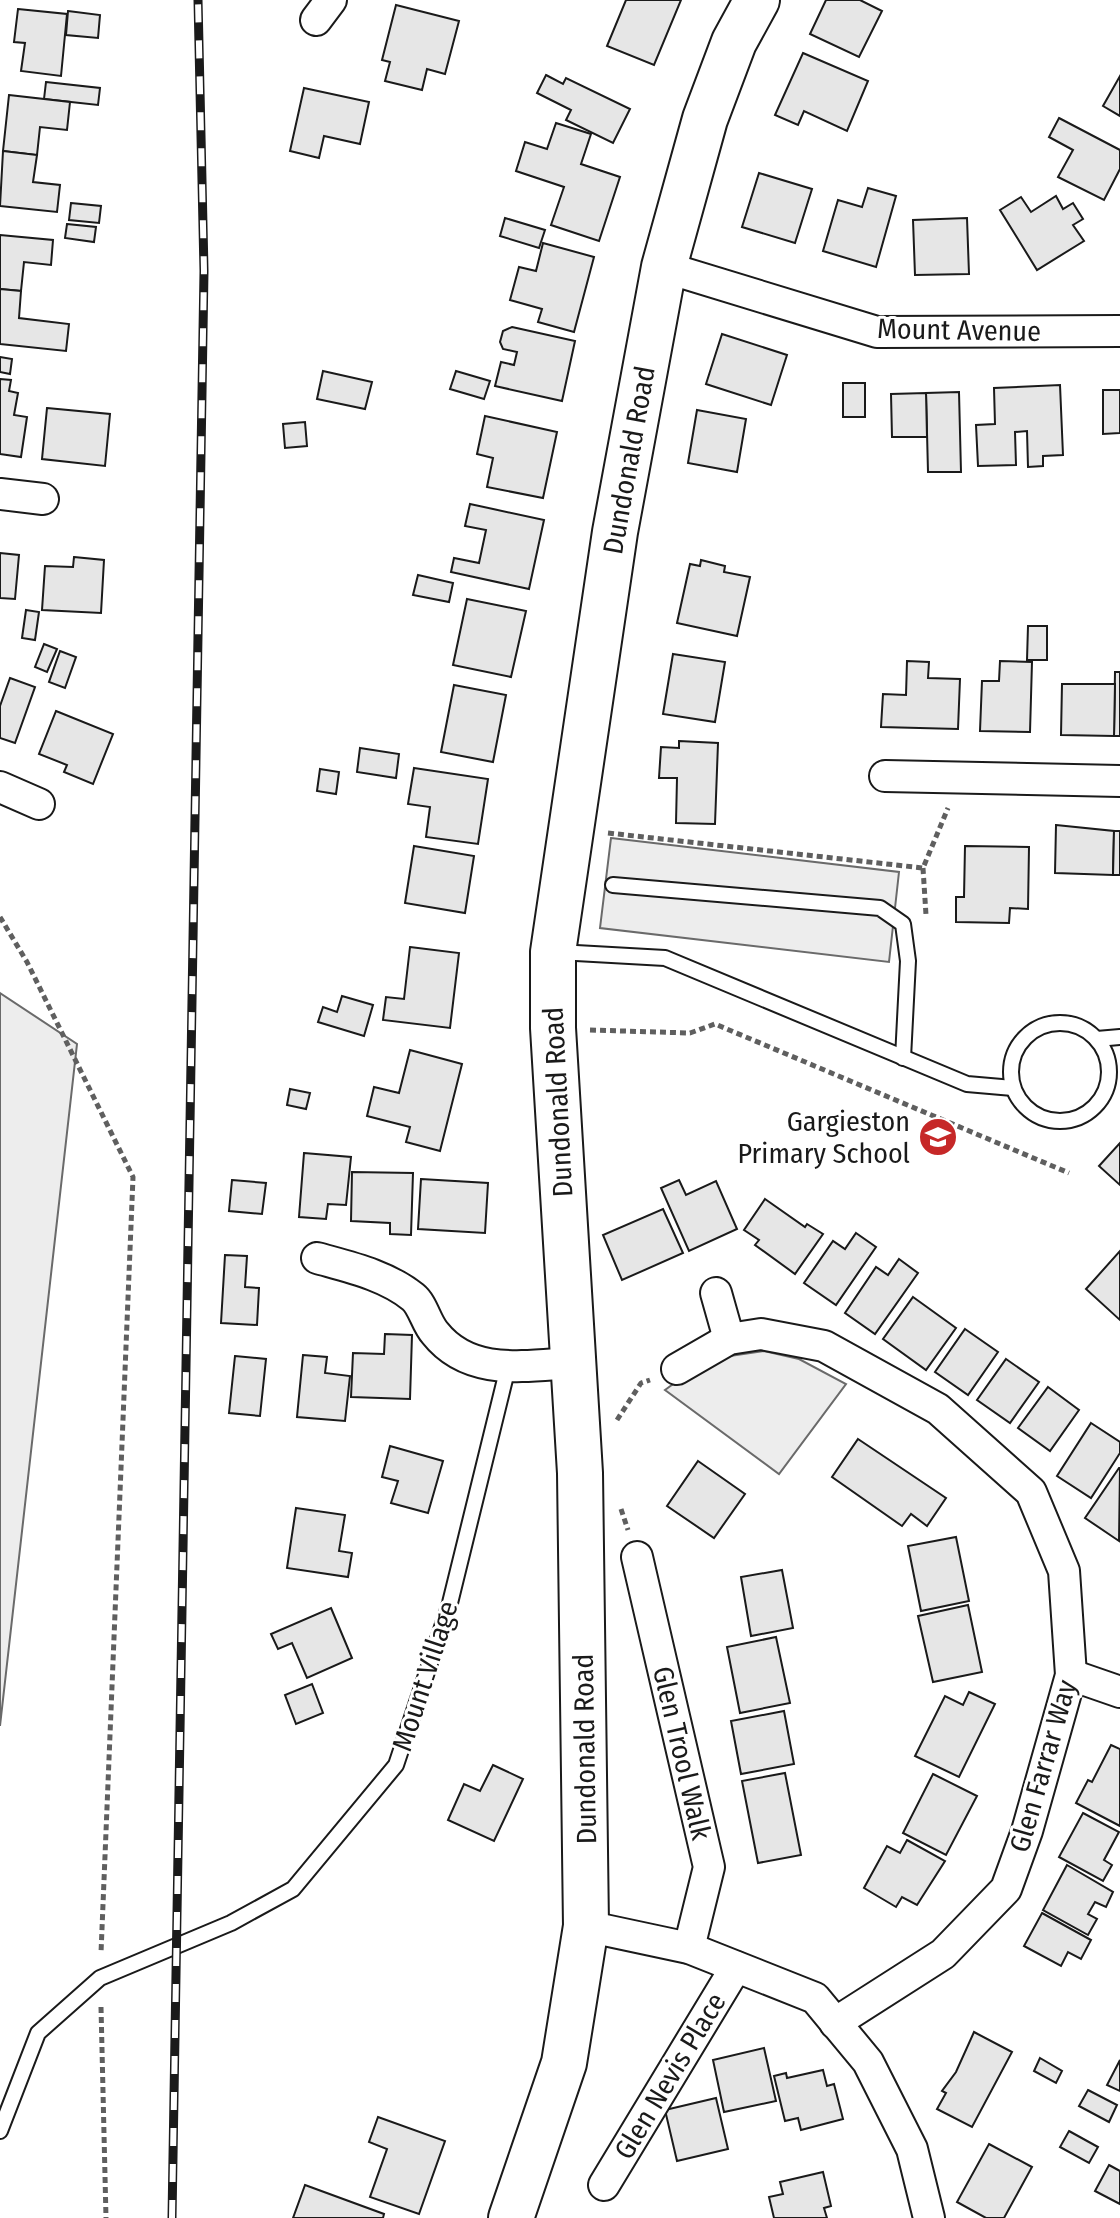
<svg xmlns="http://www.w3.org/2000/svg" width="1120" height="2218" font-family="'Fira Sans Condensed',sans-serif">
<style>
.built{fill:#ededed;stroke:#6a6a6a;stroke-width:2}
.building{fill:#e6e6e6;stroke:#1a1a1a;stroke-width:2}
.lines{fill:none;stroke-linecap:round;stroke-linejoin:round}
.service-casing{stroke:#1a1a1a;stroke-width:18}
.minor-casing{stroke:#1a1a1a;stroke-width:34}
.primary-casing{stroke:#1a1a1a;stroke-width:48}
.path{stroke:#5f5f5f;stroke-width:5;stroke-dasharray:6 4;stroke-linecap:butt}
.service{stroke:#fff;stroke-width:14}
.minor{stroke:#fff;stroke-width:30}
.primary{stroke:#fff;stroke-width:44}
.rail-casing{stroke:#1a1a1a;stroke-width:9}
.rail{stroke:#fff;stroke-width:6;stroke-dasharray:18;stroke-linecap:butt}
.labels{text-anchor:middle;dominant-baseline:central;stroke-width:6;stroke-linejoin:round;paint-order:stroke}
.street-label{font-size:28px;fill:#1a1a1a;stroke:#fff}
.poi-label{font-size:28px;fill:#1a1a1a;stroke:#fff;text-anchor:end}
</style>
<rect width="100%" height="100%" fill="#fff"/>
<!-- built -->
<g class="built">
<path d="M611,838L899,872L889,962L600,928Z"/>
<path d="M0,993L77,1044L0,1726Z"/>
<path d="M764,1351L799,1359L846,1384L779,1474L665,1390L680,1379L723,1357Z"/>
</g>
<!-- building -->
<g class="building">
<path d="M626,0H681L654,65L607,46Z"/>
<path d="M826,0H860L882,11L859,57L810,34Z"/>
<path d="M396,5L459,21L445,74L427,69L422,90L385,81L390,62L382,60Z"/>
<path d="M18,9L67,14L61,76L21,71L25,43L14,42Z"/>
<path d="M68,11L100,15L98,38L66,35Z"/>
<path d="M803,53L868,81L847,131L804,111L798,125L775,115Z"/>
<path d="M546,75L563,84L566,78L630,109L613,143L566,120L571,110L537,93Z"/>
<path d="M1120,76V116L1103,106Z"/>
<path d="M46,82L100,88L98,105L44,99Z"/>
<path d="M304,88L369,102L360,144L324,136L319,158L290,151Z"/>
<path d="M9,95L70,102L67,130L40,127L37,155L3,151Z"/>
<path d="M1059,118L1120,150V169L1104,200L1058,177L1073,150L1049,137Z"/>
<path d="M556,123L591,134L581,164L620,177L599,241L551,225L564,187L516,171L525,142L547,149Z"/>
<path d="M3,151L37,155L33,182L60,185L57,212L0,206Z"/>
<path d="M759,173L812,189L795,243L742,227Z"/>
<path d="M868,188L896,196L876,267L823,251L838,200L862,207Z"/>
<path d="M1056,196L1063,209L1073,203L1083,219L1073,225L1084,241L1037,270L1000,210L1021,197L1031,212Z"/>
<path d="M71,203L101,206L99,223L69,220Z"/>
<path d="M505,218L545,230L539,248L500,236Z"/>
<path d="M967,218L969,274L915,275L913,220Z"/>
<path d="M67,224L96,227L94,242L65,238Z"/>
<path d="M0,235L53,240L51,265L24,262L21,291L0,289Z"/>
<path d="M543,243L594,257L574,332L538,322L542,309L510,300L519,267L536,271Z"/>
<path d="M0,289L21,291L19,318L69,324L66,351L0,344Z"/>
<path d="M512,327L575,341L562,401L495,386L501,362L514,365L517,352L503,349L500,342L503,331Z"/>
<path d="M722,334L787,355L771,405L706,384Z"/>
<path d="M0,357L12,359L10,374L0,372Z"/>
<path d="M323,371L372,382L365,409L317,399Z"/>
<path d="M456,371L490,381L484,399L450,389Z"/>
<path d="M0,379L11,380L9,391L18,393L14,415L27,417L21,457L0,454Z"/>
<rect x="843" y="383" width="22" height="34"/>
<path d="M1060,385L1063,455L1043,456V466L1028,467L1027,431L1015,432L1016,465L978,466L976,425L995,424L994,388Z"/>
<path d="M1103,390H1120V433L1103,434Z"/>
<path d="M959,392L961,472H928L926,393Z"/>
<path d="M926,393L927,437H892L891,394Z"/>
<path d="M47,408L110,414L105,466L42,459Z"/>
<path d="M697,410L746,419L737,472L688,463Z"/>
<path d="M485,416L557,432L543,498L487,487L493,458L477,454Z"/>
<path d="M305,422L307,446L285,448L283,424Z"/>
<path d="M470,504L544,520L529,589L451,572L454,558L479,563L486,530L465,526Z"/>
<path d="M0,553L19,555L15,599L0,598Z"/>
<path d="M74,557L104,560L101,613L42,610L45,566L73,567Z"/>
<path d="M701,560L725,566L724,572L750,577L737,636L677,623L690,564L700,566Z"/>
<path d="M418,575L453,583L449,602L413,595Z"/>
<path d="M467,599L526,611L511,677L453,665Z"/>
<path d="M26,610L39,612L35,640L22,638Z"/>
<path d="M1028,626H1047V660H1027Z"/>
<path d="M44,644L57,649L47,672L35,667Z"/>
<path d="M60,651L76,657L65,688L49,682Z"/>
<path d="M673,654L725,662L715,722L663,714Z"/>
<path d="M907,661L929,662L928,678L960,679L958,729L881,727L883,694L906,695Z"/>
<path d="M1000,661L1032,662L1030,732L980,731L982,681H999Z"/>
<path d="M1115,672H1120V736H1114Z"/>
<path d="M10,678L35,687L15,743L0,738V706Z"/>
<path d="M1062,684H1115L1114,736L1061,735Z"/>
<path d="M454,685L506,695L493,762L441,752Z"/>
<path d="M56,711L113,734L93,784L64,772L67,765L39,754Z"/>
<path d="M679,741L718,743L715,824L676,823L677,778H659L661,747L679,748Z"/>
<path d="M360,748L399,754L396,778L357,772Z"/>
<path d="M414,768L488,779L478,844L426,837L430,807L408,804Z"/>
<path d="M320,769L339,772L336,794L317,791Z"/>
<path d="M1056,825L1114,831L1113,875L1055,873Z"/>
<path d="M1114,831H1120V875H1113Z"/>
<path d="M414,846L474,856L465,913L405,903Z"/>
<path d="M965,846L1029,847L1028,909L1010,908L1009,923L956,922V897H964Z"/>
<path d="M410,947L459,953L450,1028L383,1020L386,997L404,999Z"/>
<path d="M342,996L373,1005L364,1036L318,1022L323,1007L337,1012Z"/>
<path d="M410,1050L462,1064L440,1151L406,1142L410,1127L367,1116L374,1087L399,1093Z"/>
<path d="M290,1089L310,1093L306,1109L287,1105Z"/>
<path d="M1120,1143V1185L1099,1166Z"/>
<path d="M304,1153L351,1157L346,1205L328,1204L326,1219L299,1217Z"/>
<path d="M352,1172L413,1173L411,1235L390,1234V1223L351,1221Z"/>
<path d="M421,1179L488,1183L485,1233L418,1229Z"/>
<path d="M232,1180L266,1183L262,1214L229,1211Z"/>
<path d="M679,1180L686,1195L716,1181L737,1229L689,1251L661,1188Z"/>
<path d="M765,1199L805,1227L807,1224L823,1234L795,1274L755,1245L759,1240L744,1230Z"/>
<path d="M663,1209L683,1253L622,1280L603,1235Z"/>
<path d="M856,1233L876,1247L836,1305L804,1283L833,1241L845,1249Z"/>
<path d="M1120,1251V1320L1086,1289Z"/>
<path d="M225,1255L247,1256L245,1287L259,1288L257,1325L221,1323Z"/>
<path d="M899,1259L918,1273L875,1334L845,1313L876,1267L888,1275Z"/>
<path d="M913,1297L956,1328L926,1370L883,1339Z"/>
<path d="M965,1329L998,1352L968,1395L935,1372Z"/>
<path d="M385,1334L412,1335L410,1399L351,1397L353,1353L384,1354Z"/>
<path d="M303,1355L327,1357L325,1373L350,1376L345,1421L297,1417Z"/>
<path d="M235,1356L266,1359L260,1416L229,1413Z"/>
<path d="M1006,1359L1039,1382L1010,1423L977,1400Z"/>
<path d="M1048,1387L1079,1410L1050,1451L1018,1428Z"/>
<path d="M1091,1423L1120,1442V1453L1091,1498L1057,1476Z"/>
<path d="M858,1439L946,1498L927,1526L911,1514L902,1526L832,1477Z"/>
<path d="M390,1446L443,1461L428,1513L391,1503L398,1481L382,1477Z"/>
<path d="M698,1461L745,1494L714,1538L667,1506Z"/>
<path d="M1119,1468H1120L1119,1541L1085,1518Z"/>
<path d="M296,1508L345,1515L339,1551L352,1553L348,1577L287,1568Z"/>
<path d="M956,1537L969,1601L921,1611L908,1546Z"/>
<path d="M782,1570L793,1628L751,1636L741,1577Z"/>
<path d="M968,1605L982,1672L933,1682L918,1616Z"/>
<path d="M331,1608L352,1658L307,1678L292,1643L278,1649L271,1634Z"/>
<path d="M776,1637L790,1703L740,1713L727,1647Z"/>
<path d="M312,1684L323,1713L296,1724L285,1695Z"/>
<path d="M969,1692L995,1704L959,1777L915,1756L945,1696L963,1705Z"/>
<path d="M784,1711L794,1764L741,1774L731,1721Z"/>
<path d="M1111,1745L1120,1749V1826L1076,1803L1088,1780L1092,1782Z"/>
<path d="M493,1765L523,1779L494,1841L448,1820L464,1784L480,1791Z"/>
<path d="M785,1773L801,1855L758,1863L742,1781Z"/>
<path d="M933,1774L977,1796L946,1855L903,1833Z"/>
<path d="M1083,1813L1119,1832L1104,1860L1112,1865L1103,1881L1059,1857Z"/>
<path d="M907,1840L945,1861L917,1905L902,1897L896,1907L864,1888L887,1846L900,1853Z"/>
<path d="M1067,1865L1113,1892L1106,1907L1095,1902L1088,1914L1097,1919L1088,1935L1043,1910Z"/>
<path d="M1042,1913L1091,1940L1081,1959L1068,1952L1061,1966L1024,1946Z"/>
<path d="M974,2032L1012,2052L972,2127L937,2109L946,2093L942,2091L956,2072Z"/>
<path d="M764,2048L776,2101L724,2112L713,2060Z"/>
<path d="M1040,2058L1062,2071L1056,2083L1034,2071Z"/>
<path d="M1120,2060V2091L1107,2085Z"/>
<path d="M823,2070L827,2086L834,2084L843,2119L801,2130L798,2118L785,2121L774,2076L786,2073L787,2078Z"/>
<path d="M1088,2090L1117,2105L1109,2122L1079,2106Z"/>
<path d="M716,2098L728,2149L677,2161L665,2110Z"/>
<path d="M378,2117L445,2141L419,2214L370,2197L387,2149L369,2142Z"/>
<path d="M1069,2131L1098,2147L1089,2163L1060,2147Z"/>
<path d="M989,2144L1032,2167L1004,2218H986L957,2202Z"/>
<path d="M1109,2165L1120,2171V2204L1095,2191Z"/>
<path d="M823,2172L831,2206L824,2208L827,2218H774L769,2197L783,2194L780,2182Z"/>
<path d="M305,2185L384,2214L383,2218H293Z"/>
</g>
<g class="lines">
<!-- service casing -->
<g class="service-casing">
<g id="service">
<path d="M613,885L880,908L903,924L908,961L903,1058"/>
<path d="M558,952L665,958L967,1084L1013,1088"/>
<circle cx="1060" cy="1072" r="49"/>
<path d="M1097,1039L1120,1037"/>
<path d="M0,2131L38,2033L100,1978L231,1923L293,1889L396,1765L450,1603L508,1367"/>
</g>
</g>
<!-- minor casing -->
<g class="minor-casing">
<g id="minor">
<path d="M316,20L331,0"/>
<path d="M664,267L877,332L1120,331"/>
<path d="M0,494L43,499"/>
<path d="M885,776L1120,781"/>
<path d="M0,787L39,804"/>
<path d="M317,1258C349,1267 386,1275 413,1297C423,1305 426,1323 435,1333C469,1376 523,1366 571,1363"/>
<path d="M716,1293L729,1339"/>
<path d="M677,1369L729,1339L761,1334L824,1346L938,1409L1031,1492L1064,1571L1071,1675L1027,1831L1006,1889L943,1954L835,2023"/>
<path d="M637,1557L709,1867L689,1948"/>
<path d="M1071,1675L1120,1692"/>
<path d="M586,1926L689,1948L815,1998L868,2062L912,2149L929,2218"/>
<path d="M604,2185L736,1967"/>
</g>
</g>
<!-- primary casing -->
<g class="primary-casing">
<path id="primary" d="M511,2218L564,2063L586,1926L580,1473L553,1028V952L615,532L664,267L705,119L734,42L757,0"/>
</g>
<!-- path -->
<g class="path">
<path d="M608,833L923,868L948,808"/>
<path d="M923,868L926,915"/>
<path d="M0,917L27,962L133,1177L101,1953"/>
<path d="M590,1030L690,1033L715,1024L1069,1173"/>
<path d="M617,1420L641,1383L650,1380"/>
<path d="M621,1509L628,1530"/>
<path d="M101,2007L106,2218"/>
</g>
<!-- service -->
<use href="#service" class="service"/>
<!-- minor -->
<use href="#minor" class="minor"/>
<!-- primary -->
<use href="#primary" class="primary"/>
<!-- rail casing -->
<g class="rail-casing">
<path id="rail" d="M172,2218L204,271L198,0"/>
</g>
<!-- rail -->
<use href="#rail" class="rail"/>
</g>
<!-- icons -->
<defs>
<g id="school-disc" transform="scale(2)"><circle r="9.5" fill="#c62828" stroke="#fff"/><path d="M0-5L7-2L0 1L-7-2ZM-4 1L0 2.5L4 1V4Q0 6-4 4Z" fill="#fff"/></g>
</defs>
<g fill-rule="evenodd">
<use href="#school-disc" x="938" y="1137"/>
</g>
<g class="labels">
<!-- street labels -->
<g class="street-label">
<text transform="translate(959 330) rotate(1)">Mount Avenue</text>
<text transform="translate(629 460) rotate(-80)">Dundonald Road</text>
<text transform="translate(558 1102) rotate(-93)">Dundonald Road</text>
<text transform="translate(425 1676) rotate(-72)">Mount Village</text>
<text transform="translate(585 1749) rotate(-91)">Dundonald Road</text>
<text transform="translate(682 1753) rotate(77)">Glen Trool Walk</text>
<text transform="translate(1043 1766) rotate(-74)">Glen Farrar Way</text>
<text transform="translate(670 2076) rotate(-59)">Glen Nevis Place</text>
</g>
<!-- poi labels -->
<g class="poi-label">
<text x="910" y="1121">Gargieston<tspan x="910" dy="32">Primary School</tspan></text>
</g>
</g>
</svg>
